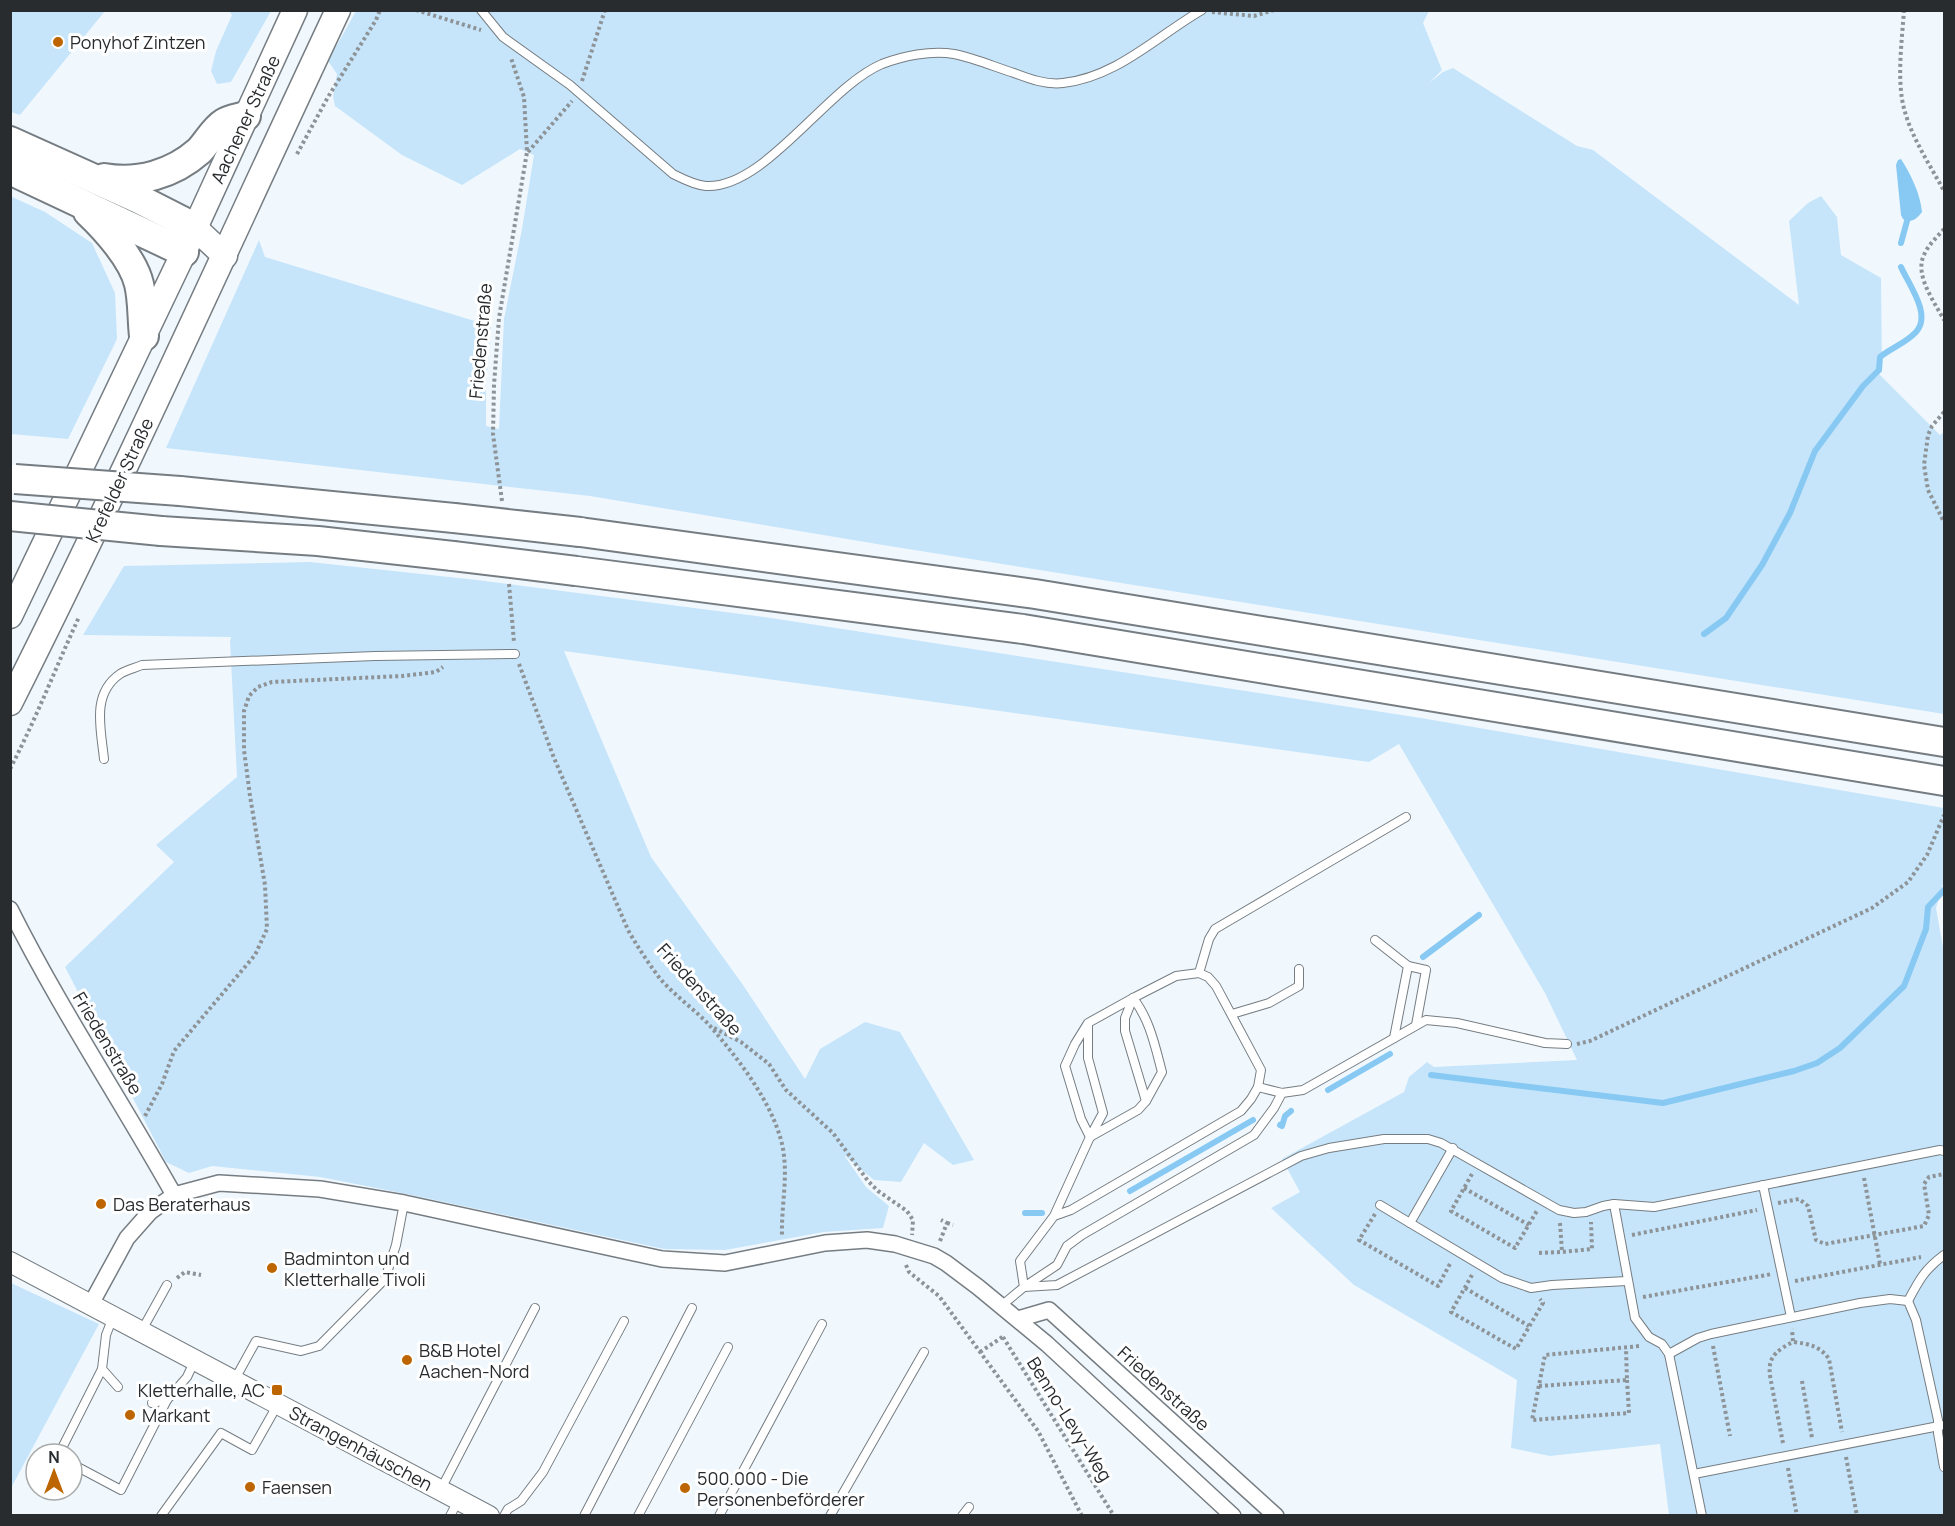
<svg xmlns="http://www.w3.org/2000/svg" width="1955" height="1526" font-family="Manrope,sans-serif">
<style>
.green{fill:#c6e5fa}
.water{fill:#87c9f3}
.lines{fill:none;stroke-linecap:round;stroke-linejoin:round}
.stream{stroke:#87c9f3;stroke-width:6}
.service-casing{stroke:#767d82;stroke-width:10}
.minor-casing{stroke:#767d82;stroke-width:18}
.tertiary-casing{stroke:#767d82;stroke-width:22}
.primary-casing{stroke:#767d82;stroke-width:27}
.motorway-casing{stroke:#767d82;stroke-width:32}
.path{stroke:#8d9397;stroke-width:4;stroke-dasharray:3 3;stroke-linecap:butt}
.service{stroke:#fff;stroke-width:8}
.minor{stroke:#fff;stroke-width:15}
.tertiary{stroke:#fff;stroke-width:20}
.primary{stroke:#fff;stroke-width:24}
.motorway{stroke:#fff;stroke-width:28}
.motorway-bridge-casing{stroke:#767d82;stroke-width:32;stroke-linecap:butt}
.motorway-bridge{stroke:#fff;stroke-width:28}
.poi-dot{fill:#bd6500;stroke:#fff;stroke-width:2}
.labels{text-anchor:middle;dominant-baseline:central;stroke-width:6;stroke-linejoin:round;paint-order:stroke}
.poi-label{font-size:18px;fill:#292c2e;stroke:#fff;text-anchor:start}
.street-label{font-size:18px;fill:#292c2e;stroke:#fff}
</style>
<rect width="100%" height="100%" fill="#f0f8fe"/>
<!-- green -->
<g class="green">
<path d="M11,10L105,11L20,115L11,112Z"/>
<path d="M229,11H271L231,82L217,84L211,71L216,51L232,15Z"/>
<path d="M356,11H1429L1423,23L1442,70L1429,83L1443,72L1453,68L1577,146L1593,150L1799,305L1789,221L1808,203L1821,196L1837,217L1841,255L1881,278L1882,372L1879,374L1940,435L1944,432V714L883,545L590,496L166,448L259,240L265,257L491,326L486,384V426L499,429L504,319L522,229L534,155L520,149L462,185L402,155L335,106L333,97L337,74L328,61Z"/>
<path d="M10,196L45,212L92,243L115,293L117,339L68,439L11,434Z"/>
<path d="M310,562L477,580L771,618L1421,718L1944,808V880L1936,908L1944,953V1515H1669L1660,1444L1550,1456L1511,1448L1517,1380L1354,1285L1271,1208L1300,1192L1282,1159L1404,1092L1409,1077L1427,1062L1434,1067L1577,1060L1545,993L1399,744L1369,762L564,651L651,857L743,985L805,1079L820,1049L865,1022L900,1032L974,1160L953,1165L924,1143L901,1182L874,1180L844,1155L866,1187L889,1206L883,1228L824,1232L725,1250L664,1249L407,1194L320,1177L212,1166L189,1173L166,1162L65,967L174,862L156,845L237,777L230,641L231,637L83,635L124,566Z"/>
<path d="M11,1283L99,1324L11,1488Z"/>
</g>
<!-- water -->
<path class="water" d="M1901,159C1911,175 1920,193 1922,212C1917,219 1910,224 1903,219L1901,215L1896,165L1898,160Z"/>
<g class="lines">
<!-- stream -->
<g class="stream">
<path d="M1901,243L1907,221"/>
<path d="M1704,634L1726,618L1762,565L1790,513L1815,451L1863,386L1879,370L1880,357C1891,348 1906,343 1916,332C1932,315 1909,285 1901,267"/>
<path d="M1423,957L1479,915"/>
<path d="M1431,1075L1663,1103L1794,1071L1817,1063L1840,1048L1904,986L1926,929L1928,907L1944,890"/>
<path d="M1328,1090L1390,1054"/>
<path d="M1280,1125L1282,1126L1285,1116L1291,1111"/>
<path d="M1130,1191L1253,1120"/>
<path d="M1025,1213H1042"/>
</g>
<!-- service casing -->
<g class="service-casing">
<g id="service">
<path d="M481,10L503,37L570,85L673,174C683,179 694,185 706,186C765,189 827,87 882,64C903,56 931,50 954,54C974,58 995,67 1014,73C1030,79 1046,85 1063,83C1117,77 1157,36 1202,10"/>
<path d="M104,759C101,729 91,694 120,674C126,670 135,668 142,665L375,656L515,654"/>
<path d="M1375,940L1408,966L1394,1038"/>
<path d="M1408,966L1426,970L1416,1025"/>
<path d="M1199,973L1209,939L1215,929L1406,817"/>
<path d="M1133,998C1150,1020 1155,1046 1162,1072L1146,1101"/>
<path d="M1232,1014L1269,1003L1299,986V969"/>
<path d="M1088,1024V1058L1103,1113L1090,1137L1138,1110L1146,1101L1125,1031V1018L1133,998"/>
<path d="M1258,1087L1282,1093L1303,1090L1426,1020L1457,1023L1545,1043L1567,1044"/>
<path d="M1453,1148L1410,1223L1502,1278L1531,1288L1552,1285L1627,1281"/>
<path d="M1763,1185L1791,1317"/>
<path d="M1614,1204L1635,1318L1649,1337L1662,1344L1669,1354L1702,1516"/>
<path d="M1380,1205L1410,1223"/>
<path d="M1054,1216L1090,1137L1081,1119L1065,1066L1075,1044L1088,1023L1133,998L1176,976L1199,973L1208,977L1216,986L1261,1070L1258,1087L1251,1099L1241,1111L1071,1210L1054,1216L1020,1261L1024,1287L1057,1265L1067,1246L1082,1235L1254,1135L1274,1108L1282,1093"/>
<path d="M1908,1301C1919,1280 1925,1269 1944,1255"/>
<path d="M1001,1306L1024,1287L1057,1285L1301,1156L1329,1148L1384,1139H1428L1441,1143L1559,1210L1574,1213L1586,1212L1603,1206L1614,1204L1654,1207L1940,1150L1944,1151"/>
<path d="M113,1317L106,1335L102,1369L118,1387"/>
<path d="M142,1330L167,1285"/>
<path d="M1669,1354L1698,1338L1711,1334L1860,1303L1890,1299L1908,1301L1916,1320L1938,1420V1433L1944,1467"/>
<path d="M235,1379L256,1341L301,1351L319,1346L385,1279L396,1245L404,1203"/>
<path d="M152,1403L167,1400L187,1377L195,1360"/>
<path d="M59,1454L102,1369"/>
<path d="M72,1464L121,1490L167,1400"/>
<path d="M1694,1474L1944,1425"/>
<path d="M441,1489L535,1308"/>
<path d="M161,1516L221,1433L252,1450L278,1404"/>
<path d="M450,1516L458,1501"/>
<path d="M504,1516L508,1509L521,1501L543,1472L624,1321"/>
<path d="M584,1516L692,1308"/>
<path d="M638,1516L728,1347"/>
<path d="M719,1516L822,1324"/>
<path d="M830,1516L924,1352"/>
<path d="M962,1516L969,1507"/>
</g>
</g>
<!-- minor casing -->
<g class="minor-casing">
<g id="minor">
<path d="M10,909C59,1007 120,1099 174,1195"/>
<path d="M91,1304L127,1238L150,1212L174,1195L219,1183L320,1189L404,1203L662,1259L725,1263L825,1243L867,1240L895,1244L934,1256L946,1263L978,1287L1047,1344L1233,1516"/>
<path d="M1018,1319L1049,1310L1276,1516"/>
</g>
</g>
<!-- tertiary casing -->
<g class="tertiary-casing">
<path id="tertiary" d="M10,1262L489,1516"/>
</g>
<!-- primary casing -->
<g class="primary-casing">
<g id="primary">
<path d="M194,227L225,256"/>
<path d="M10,616L184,252L295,10"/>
<path d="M10,703C125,475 229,242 338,10"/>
</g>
</g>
<!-- motorway casing -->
<g class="motorway-casing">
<g id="motorway">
<path d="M10,141L139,199L194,227"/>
<path d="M10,170L184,252"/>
<path d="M104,178C138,184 173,174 199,151C207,143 214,129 224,123C229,119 239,118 246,116"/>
<path d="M88,212C106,229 133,259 139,284C143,300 142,319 144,336"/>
<path d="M180,491L454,518"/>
<path d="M161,531L318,541L453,556"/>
<path d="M580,532L1035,594L1944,742"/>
<path d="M576,571L1023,629L1944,781"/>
</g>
</g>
<!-- path -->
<g class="path">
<path d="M416,10L481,30"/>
<path d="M1904,10C1902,41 1896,83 1905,112C1913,140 1930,165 1944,191"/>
<path d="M1212,12L1254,16L1274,10"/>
<path d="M582,81L605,10"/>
<path d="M528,152L572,101"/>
<path d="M297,154L328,97L376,20L380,10"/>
<path d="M1944,229C1937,237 1928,245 1924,255C1914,275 1935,303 1944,320"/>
<path d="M1944,412L1932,426L1928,435L1924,465L1928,490L1944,522"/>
<path d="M502,501L493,434L494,385L499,318L527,152L524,97L511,58"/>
<path d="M509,584L514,642"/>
<path d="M519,664L554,758L628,930C637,946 647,961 658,976C673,995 695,1009 711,1027C739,1060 772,1102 782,1144C789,1175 781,1205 782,1236"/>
<path d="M10,769C36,719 56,667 79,617"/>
<path d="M714,1028L741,1042L769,1064L786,1090L833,1133L868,1181L878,1191L907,1211L913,1220L912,1235"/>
<path d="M1577,1044L1590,1041L1872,908L1908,882L1927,855L1944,815"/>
<path d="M145,1116L162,1084L174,1051L255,955L267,929L265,885L250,796L244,750V711L249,696L258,687L272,682L402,676L436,672L443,667"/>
<path d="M1472,1174L1451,1211L1515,1248L1538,1209"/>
<path d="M1864,1178L1880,1264"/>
<path d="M1464,1188L1529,1225"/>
<path d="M1778,1203L1799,1199L1808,1206L1816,1240L1825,1244L1924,1226L1929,1215L1924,1184L1929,1177L1944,1174"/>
<path d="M1375,1214L1359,1240L1438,1286L1451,1262"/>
<path d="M947,1223L953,1225"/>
<path d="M1560,1223L1562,1252L1592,1249L1591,1222"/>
<path d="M1632,1235L1757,1210"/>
<path d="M940,1241L947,1223L941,1220"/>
<path d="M1539,1253L1562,1252"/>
<path d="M906,1265L909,1272L939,1296L1038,1431L1082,1516"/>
<path d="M1472,1275L1451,1312L1516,1349L1543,1303L1540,1299"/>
<path d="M177,1278L185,1272L201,1275"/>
<path d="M1795,1281L1921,1257"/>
<path d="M1465,1288L1529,1326"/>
<path d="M1643,1297L1772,1274"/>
<path d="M1003,1337L1114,1516"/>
<path d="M1794,1342C1809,1344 1820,1346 1829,1359L1842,1432"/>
<path d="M1713,1346L1730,1436"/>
<path d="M980,1352L1004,1336"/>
<path d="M1627,1380L1629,1413L1532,1420L1545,1355L1640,1346"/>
<path d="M1802,1381L1812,1438"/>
<path d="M1539,1386L1627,1380L1626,1349"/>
<path d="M1783,1443C1780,1428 1777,1412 1774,1397C1769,1369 1762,1357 1793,1342L1792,1329"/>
<path d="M1846,1457L1857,1516"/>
<path d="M1788,1468L1797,1516"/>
</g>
<!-- service -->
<use href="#service" class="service"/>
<!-- minor -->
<use href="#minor" class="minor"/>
<!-- tertiary -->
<use href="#tertiary" class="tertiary"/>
<!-- primary -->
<use href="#primary" class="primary"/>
<!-- motorway -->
<use href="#motorway" class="motorway"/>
<!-- motorway-bridge casing -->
<g class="motorway-bridge-casing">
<g id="motorway-bridge">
<path d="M15,479L180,491"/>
<path d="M10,516L161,531"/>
<path d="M454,518L580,532"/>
<path d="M453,556L576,571"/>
</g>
</g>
<!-- motorway-bridge -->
<use href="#motorway-bridge" class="motorway-bridge"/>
</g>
<!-- markers -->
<g class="poi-dot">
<circle cx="58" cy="42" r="6"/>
<circle cx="101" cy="1204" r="6"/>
<circle cx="272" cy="1268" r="6"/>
<circle cx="407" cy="1360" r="6"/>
<rect x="271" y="1384" width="12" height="12" rx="3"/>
<circle cx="130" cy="1415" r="6"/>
<circle cx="250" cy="1487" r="6"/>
<circle cx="685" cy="1488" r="6"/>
</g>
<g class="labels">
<!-- poi labels -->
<g class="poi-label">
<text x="70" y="42">Ponyhof Zintzen</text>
<text x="113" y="1204">Das Beraterhaus</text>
<text x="284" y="1258">Badminton und<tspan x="284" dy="21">Kletterhalle Tivoli</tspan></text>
<text x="419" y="1350">B&amp;B Hotel<tspan x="419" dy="21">Aachen-Nord</tspan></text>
<text x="265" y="1390" text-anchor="end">Kletterhalle, AC</text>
<text x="142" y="1415">Markant</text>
<text x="697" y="1478">500.000 - Die<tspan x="697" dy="21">Personenbeförderer</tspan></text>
<text x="262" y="1487">Faensen</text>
</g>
<!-- street labels -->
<g class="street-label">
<text transform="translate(245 119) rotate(-65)">Aachener Straße</text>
<text transform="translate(480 341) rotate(-85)">Friedenstraße</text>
<text transform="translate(119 480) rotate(-65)">Krefelder Straße</text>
<text transform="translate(700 989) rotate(48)">Friedenstraße</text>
<text transform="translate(108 1043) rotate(59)">Friedenstraße</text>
<text transform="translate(1164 1388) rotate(42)">Friedenstraße</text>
<text transform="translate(1070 1419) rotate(58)">Benno-Levy-Weg</text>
<text transform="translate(361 1448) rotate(28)">Strangenhäuschen</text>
</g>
</g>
<!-- border -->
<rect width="1955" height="1526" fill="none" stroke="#292c2e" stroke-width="24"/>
<!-- north arrow -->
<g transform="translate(54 1472)"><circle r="28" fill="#ffffff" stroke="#a9abab" stroke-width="1.5"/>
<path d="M0-4.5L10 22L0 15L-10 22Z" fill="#bd6500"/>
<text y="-9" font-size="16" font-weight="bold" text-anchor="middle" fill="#292c2e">N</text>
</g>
</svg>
